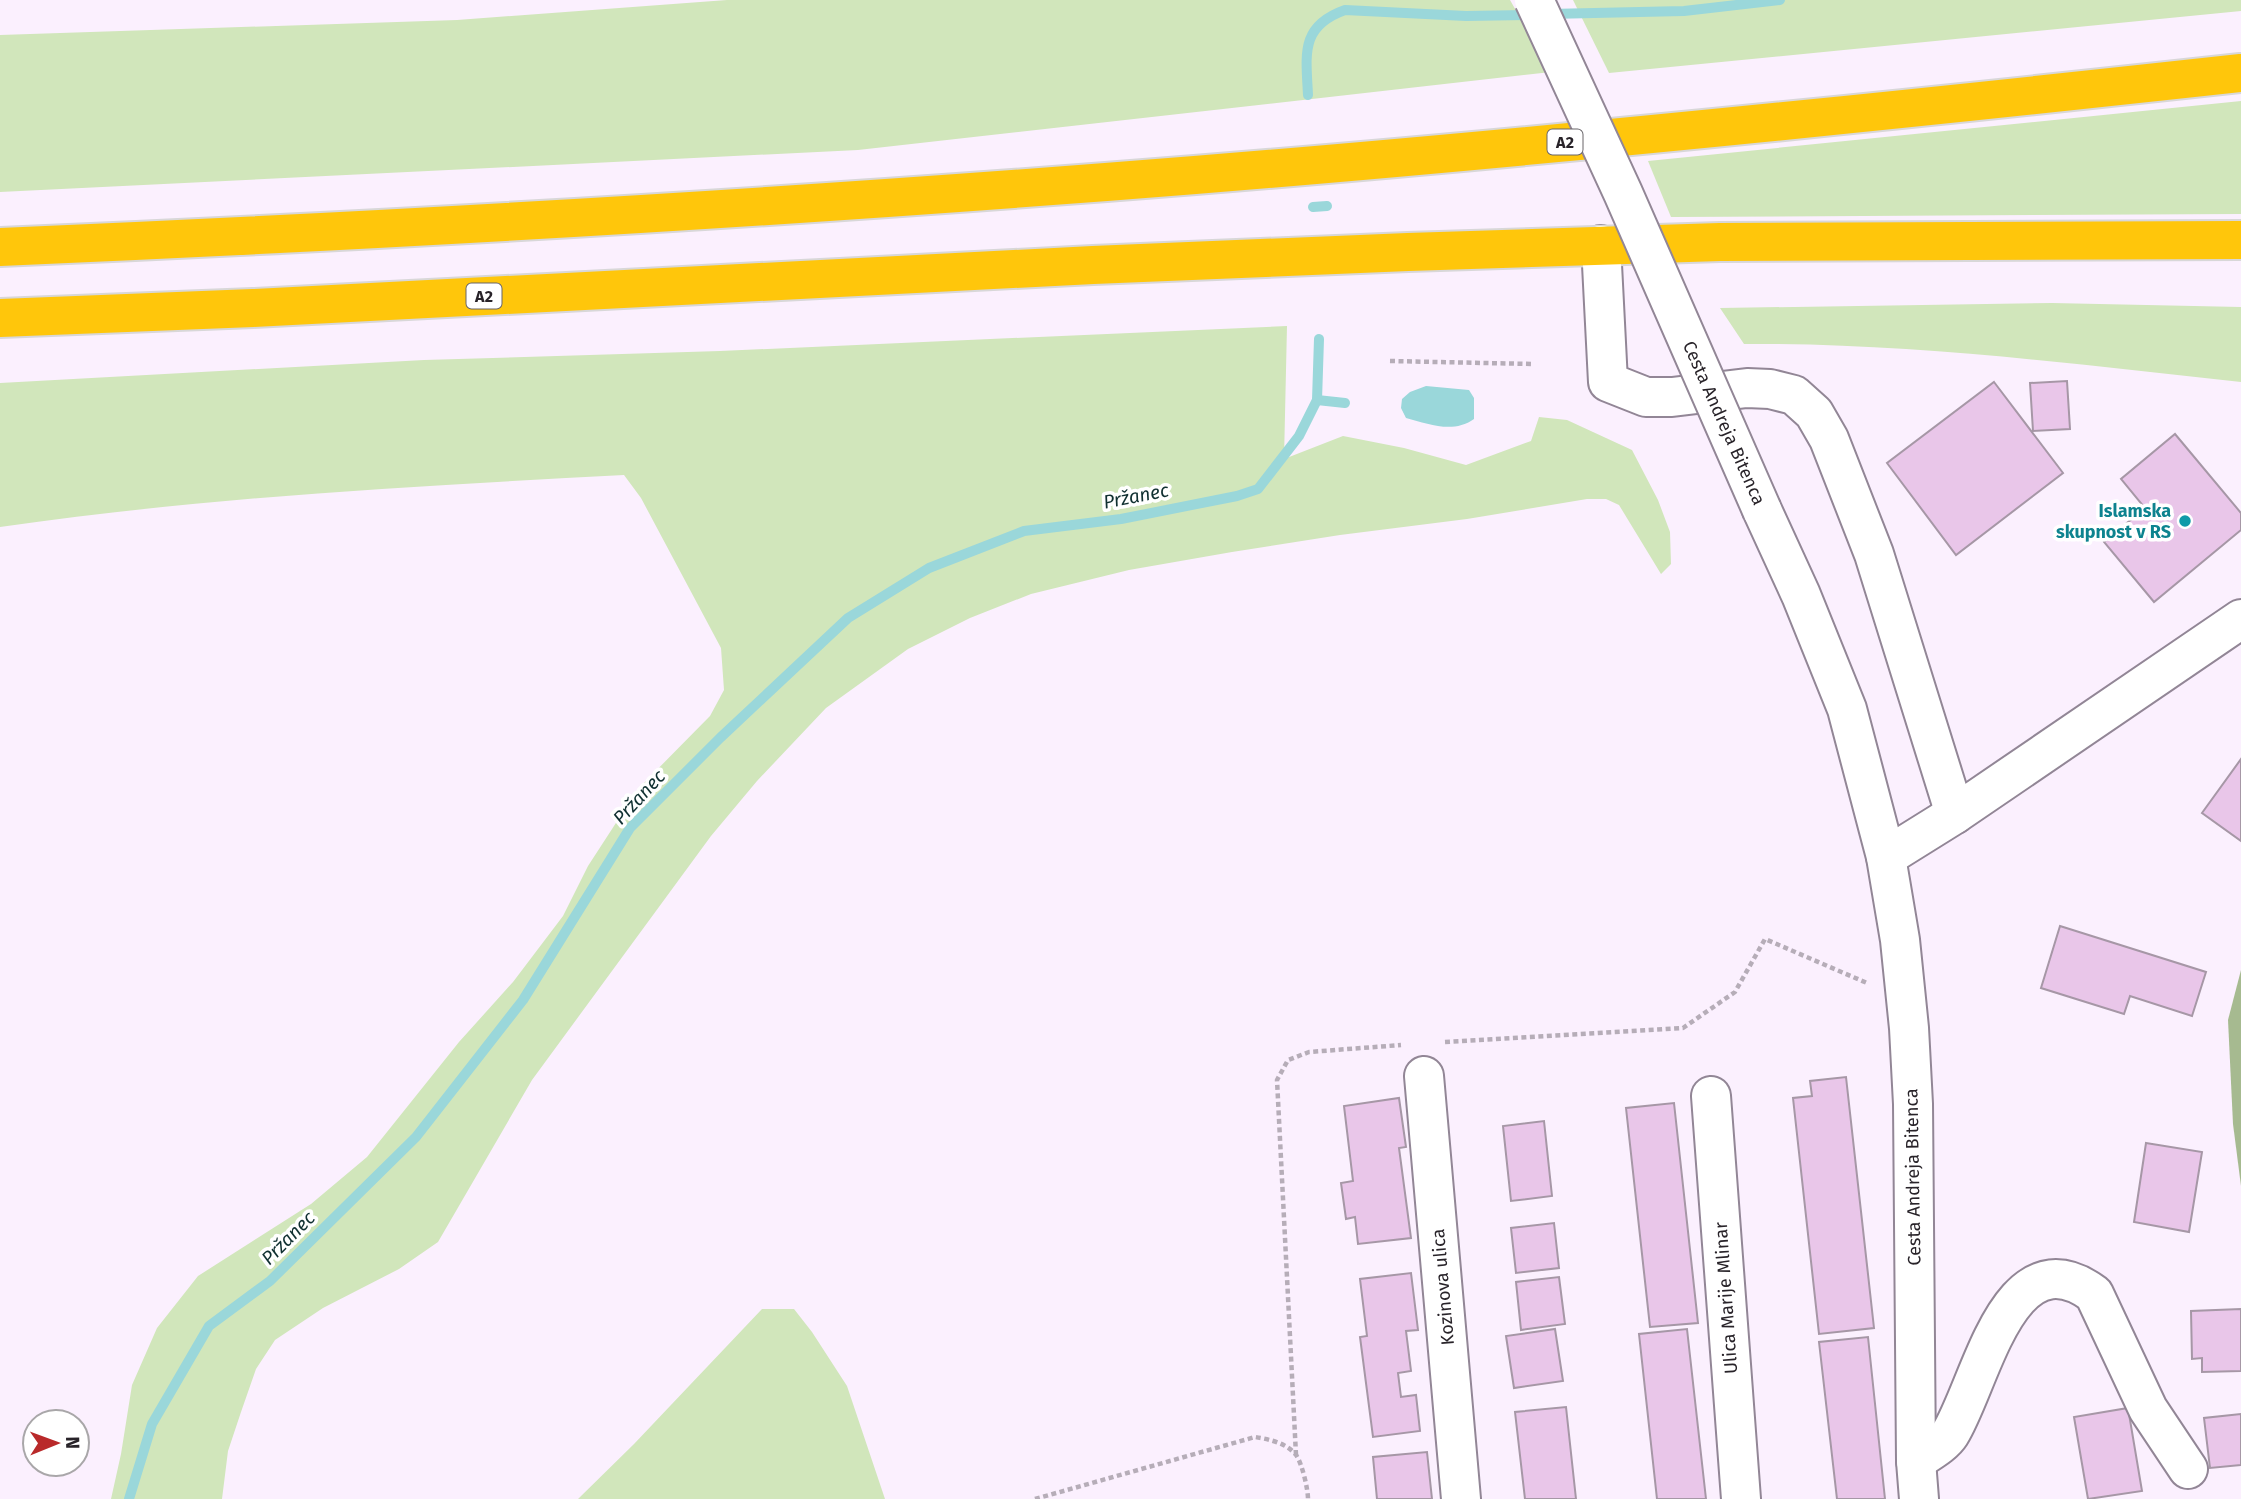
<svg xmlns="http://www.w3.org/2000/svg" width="2241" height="1499" font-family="'Fira Sans',sans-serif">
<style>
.green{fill:#d1e6bb}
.forest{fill:#a6ba90}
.water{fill:#9ad7da}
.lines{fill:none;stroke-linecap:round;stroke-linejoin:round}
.stream{stroke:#9ad7da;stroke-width:10}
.building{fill:#e9c6e9;stroke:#a697a6;stroke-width:2}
.minor-casing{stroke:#928696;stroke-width:42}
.highway-casing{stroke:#d8d7d8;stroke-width:42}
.path{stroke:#b6adb8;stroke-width:4.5;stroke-dasharray:5 3.5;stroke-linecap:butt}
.minor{stroke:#fff;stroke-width:38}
.highway{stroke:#ffc60b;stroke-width:38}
.minor-bridge-casing{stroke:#928696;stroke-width:42;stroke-linecap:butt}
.minor-bridge{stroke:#fff;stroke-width:38}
.culture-dot{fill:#0f9aa8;stroke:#fff;stroke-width:2.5}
.labels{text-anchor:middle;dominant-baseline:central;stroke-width:7;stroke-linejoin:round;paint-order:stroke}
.shield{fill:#fff;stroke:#686569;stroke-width:2}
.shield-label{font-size:16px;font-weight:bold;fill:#282329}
.street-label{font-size:18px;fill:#282329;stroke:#fff}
.culture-label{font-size:18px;font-weight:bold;fill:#0d838f;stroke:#fff;text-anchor:end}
.water-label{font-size:19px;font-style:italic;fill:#103031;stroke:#fff}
</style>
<rect width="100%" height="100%" fill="#fbf0fe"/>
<!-- green -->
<g class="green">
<path d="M727,0H1510L1551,72L858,150L0,192V35L457,20Z"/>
<path d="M1573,0H2241V11L1609,73Z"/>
<path d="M2241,101V214L1671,217L1648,161Z"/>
<path d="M2052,303L2241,307V382C2076,364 1910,343 1744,344L1720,308Z"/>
<path d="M1287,326L1284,459L1343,436L1404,448L1466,465L1531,441L1539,417L1567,420L1632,450L1658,500L1670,532L1671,564L1661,574L1619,505L1606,499H1587L1467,519L1340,535L1232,552L1129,570L1031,594L970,618L908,649L826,708L757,781L711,836L532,1080L438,1242L399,1269L323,1308L275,1340L256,1369L241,1412L228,1451L222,1499H111L121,1454L132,1385L157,1328L198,1276L311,1204L367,1157L459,1042L513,982L563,916L588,866L638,789L710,716L724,690L721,648L641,498L624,475C416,486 207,497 0,527V383L424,360L720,351Z"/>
<path d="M762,1309H794L812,1332L847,1386L885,1499H578L634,1444Z"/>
</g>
<!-- forest -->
<path class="forest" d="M2241,970V1186L2233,1124L2228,1020Z"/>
<!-- water -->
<path class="water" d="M1426,386L1469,390L1474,398V419C1453,434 1429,424 1406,418L1401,408L1402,399L1410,392Z"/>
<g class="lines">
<!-- stream -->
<g class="stream">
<path d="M1549,14L1684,11L1780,0"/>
<path d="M1308,95C1306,54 1300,26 1345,10L1466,16L1533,15"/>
<path d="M1313,207L1327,206"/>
<path d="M1317,400L1345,403"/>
<path d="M129,1499L152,1424L209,1326L270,1281L416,1137L523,1000L630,828L720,738L848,618L929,568L1024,531L1121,519L1237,496L1258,489L1299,436L1317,400L1319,339"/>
</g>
</g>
<!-- building -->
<g class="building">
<path d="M2067,381L2070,429L2033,431L2030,383Z"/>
<path d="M1994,382L2063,473L1956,555L1887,463Z"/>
<path d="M2175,434L2241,513V530L2154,602L2104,542L2145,508L2121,479Z"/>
<path d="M2241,759V841L2202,813Z"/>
<path d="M2060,926L2206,972L2192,1016L2130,996L2124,1014L2041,988Z"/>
<path d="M1846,1077L1874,1328L1819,1334L1793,1098L1812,1096L1810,1081Z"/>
<path d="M1399,1098L1406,1147L1399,1148L1411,1238L1358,1244L1355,1217L1346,1219L1341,1183L1353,1181L1344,1106Z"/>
<path d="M1674,1103L1698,1323L1650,1327L1626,1108Z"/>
<path d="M1544,1121L1552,1196L1511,1201L1503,1126Z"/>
<path d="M2146,1143L2202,1152L2189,1232L2134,1222Z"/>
<path d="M1554,1223L1559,1268L1516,1273L1511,1228Z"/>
<path d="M1411,1273L1418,1330L1406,1331L1411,1371L1398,1373L1401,1397L1416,1395L1420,1431L1373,1437L1360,1337L1367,1336L1360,1279Z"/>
<path d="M1559,1277L1565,1324L1521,1330L1516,1282Z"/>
<path d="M2241,1309V1371L2202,1372V1358L2192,1359L2191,1311Z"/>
<path d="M1555,1329L1563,1381L1514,1388L1506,1336Z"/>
<path d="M1687,1329L1706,1499H1657L1639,1334Z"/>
<path d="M1868,1337L1885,1499H1837L1819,1342Z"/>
<path d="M1566,1407L1576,1499H1525L1515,1412Z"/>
<path d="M2128,1408L2142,1491L2088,1499L2074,1417Z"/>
<path d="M2241,1414V1465L2210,1468L2204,1418Z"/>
<path d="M1427,1452L1432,1499H1377L1373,1457Z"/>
</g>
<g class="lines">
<!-- minor casing -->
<g class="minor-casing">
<g id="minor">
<path d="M1601,245L1608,382L1646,397H1672L1747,388L1770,389L1794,395L1814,413L1829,439L1874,554L1955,814"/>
<path d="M1762,510L1801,595L1847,709L1886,857L1900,940L1909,1028L1913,1104L1916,1461L1919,1499"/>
<path d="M1886,857L1955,814L2241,619"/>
<path d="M1424,1076L1461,1499"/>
<path d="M1711,1096L1741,1499"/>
<path d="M1916,1461C1927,1453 1943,1445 1950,1434C1981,1385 2008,1231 2094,1294L2148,1409L2188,1469"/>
</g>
</g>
<!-- highway casing -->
<g class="highway-casing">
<g id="highway">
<path d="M0,247C399,230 797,207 1195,175C1544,147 1893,111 2241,73"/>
<path d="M0,318L253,308L1093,265L1408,252L1720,242L2241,240"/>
</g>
</g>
<!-- path -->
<g class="path">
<path d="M1390,361L1533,364"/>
<path d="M1445,1042L1683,1028L1735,992L1765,939L1867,983"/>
<path d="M1296,1455L1277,1080L1288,1060L1309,1052L1401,1045"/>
<path d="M1035,1499L1255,1437C1268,1439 1287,1443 1296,1455C1302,1463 1308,1489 1308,1499"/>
</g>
<!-- minor -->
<use href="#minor" class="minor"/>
<!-- highway -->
<use href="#highway" class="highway"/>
<!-- minor-bridge casing -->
<g class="minor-bridge-casing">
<path id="minor-bridge" d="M1534,0L1623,193L1762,510"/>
</g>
<!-- minor-bridge -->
<use href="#minor-bridge" class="minor-bridge"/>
</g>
<!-- markers -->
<circle class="culture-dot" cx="2185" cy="521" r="7"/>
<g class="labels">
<!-- shield labels -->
<g class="shield">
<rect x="1547.5" y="129.5" width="35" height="25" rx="5"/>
<rect x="466.5" y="283.5" width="35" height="25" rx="5"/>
</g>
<g class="shield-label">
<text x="1565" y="142">A2</text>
<text x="484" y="296">A2</text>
</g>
<!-- street labels -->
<g class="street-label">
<text transform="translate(1724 423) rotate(66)">Cesta Andreja Bitenca</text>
<text transform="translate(1913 1177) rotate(-91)">Cesta Andreja Bitenca</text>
<text transform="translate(1443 1287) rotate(-95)">Kozinova ulica</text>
<text transform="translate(1726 1298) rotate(-94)">Ulica Marije Mlinar</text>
</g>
<!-- culture labels -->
<g class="culture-label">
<text x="2171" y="511">Islamska<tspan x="2171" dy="21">skupnost v RS</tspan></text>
</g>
<!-- water labels -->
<g class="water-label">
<text transform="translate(1136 496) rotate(-11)">Pržanec</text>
<text transform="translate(639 797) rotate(-47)">Pržanec</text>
<text transform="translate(288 1238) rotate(-45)">Pržanec</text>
</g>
</g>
<!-- north arrow -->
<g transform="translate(56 1443) rotate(89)"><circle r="33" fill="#ffffff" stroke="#a9a7a9" stroke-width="2"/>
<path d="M0-5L12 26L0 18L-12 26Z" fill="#b9292a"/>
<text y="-10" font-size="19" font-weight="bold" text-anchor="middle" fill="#282329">N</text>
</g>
</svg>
